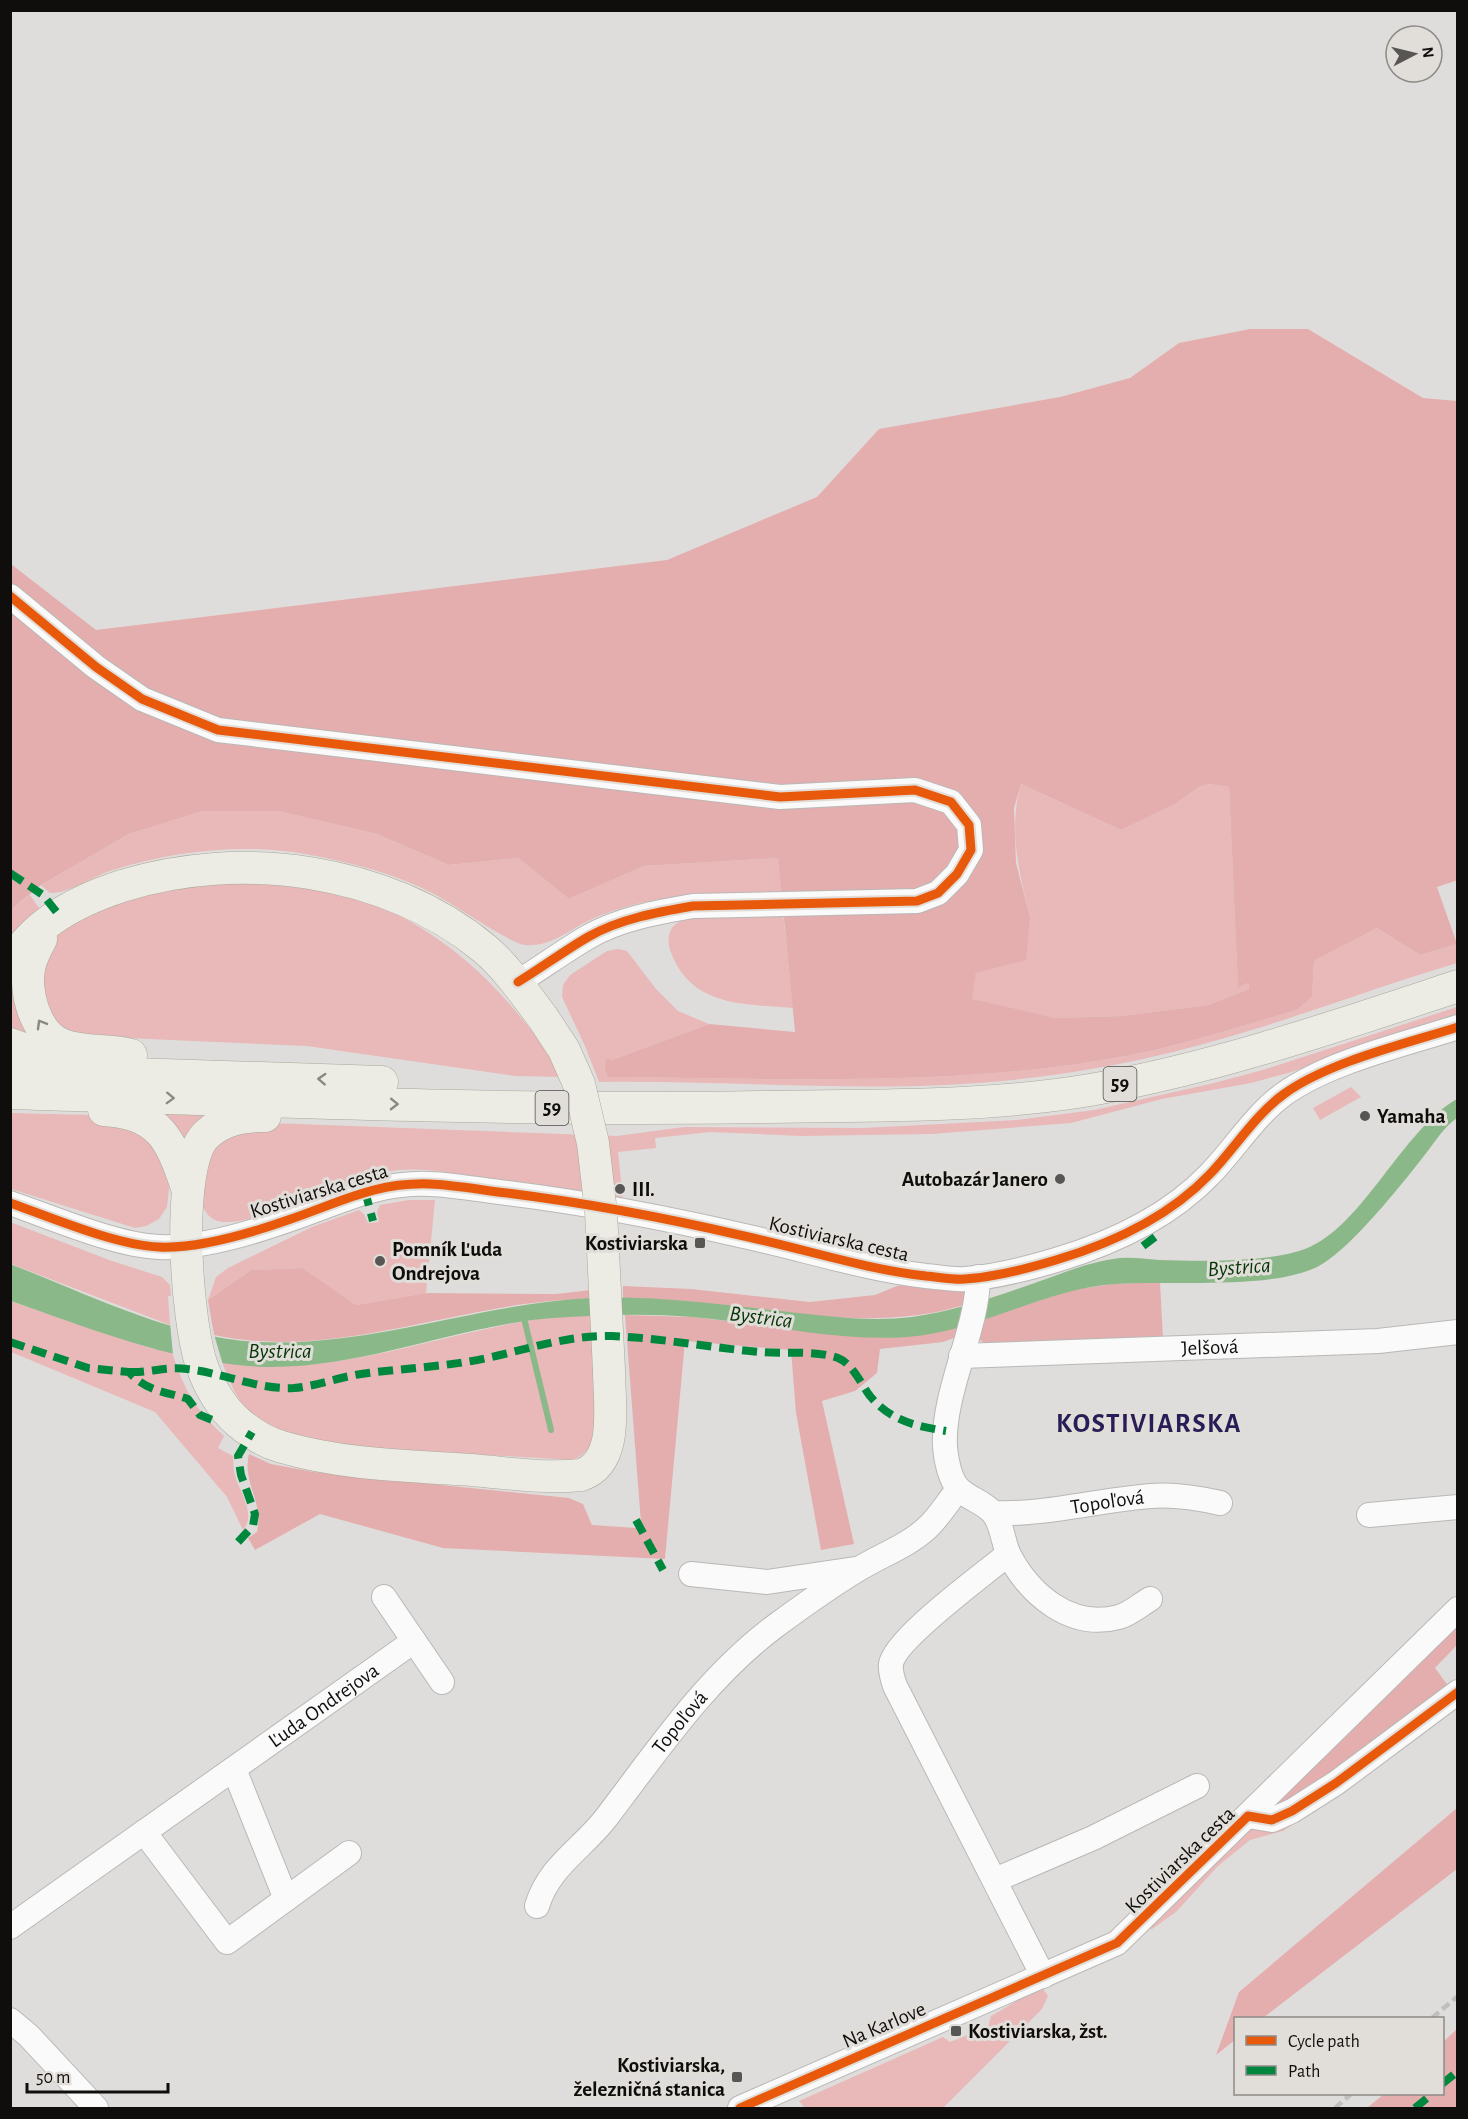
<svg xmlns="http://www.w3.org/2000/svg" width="1468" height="2119" font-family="'Alegreya Sans',sans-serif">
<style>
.green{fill:#e8b9b8}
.forest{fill:#e4aeae;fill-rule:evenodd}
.water{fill:#8bb888}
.pier{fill:#dfdddb}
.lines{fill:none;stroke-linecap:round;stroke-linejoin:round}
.stream{stroke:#8bb888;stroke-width:6}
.minor-casing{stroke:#b9b8b6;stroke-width:26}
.major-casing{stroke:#a9a89b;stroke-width:33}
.minor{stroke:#fafafa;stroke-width:24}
.major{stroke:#ecece4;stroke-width:32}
.rail{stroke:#c0bfbe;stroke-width:4.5;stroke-dasharray:9 4.5;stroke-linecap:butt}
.major-bridge-casing{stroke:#a9a89b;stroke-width:33;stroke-linecap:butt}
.major-bridge{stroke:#ecece4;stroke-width:32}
.quiet{stroke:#00873e;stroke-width:8;stroke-dasharray:15 8;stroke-linecap:butt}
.cycleway-casing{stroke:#e1ded9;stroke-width:13}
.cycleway{stroke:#e8590c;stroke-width:9}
.oneway{stroke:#898883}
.poi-dot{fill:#585654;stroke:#e1ded9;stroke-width:2}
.labels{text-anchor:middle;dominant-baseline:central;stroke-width:6;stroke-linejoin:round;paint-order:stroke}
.shield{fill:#e1ded9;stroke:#4e4c4a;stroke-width:1.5}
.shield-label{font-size:20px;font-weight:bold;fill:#0f0e0c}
.poi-label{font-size:21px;font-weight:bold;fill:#0f0e0c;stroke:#e1ded9;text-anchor:start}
.street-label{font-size:21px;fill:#0f0e0c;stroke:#e1ded9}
.water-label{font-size:22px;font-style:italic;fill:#063607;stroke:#e1ded9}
.district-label{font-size:27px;font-weight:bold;letter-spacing:1.5px;fill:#281d57;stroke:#e1ded9}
</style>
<rect width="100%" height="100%" fill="#dfdddb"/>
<!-- green -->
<g class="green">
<path d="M1021,784L1121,830L1175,804L1199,787L1209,784L1229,787L1238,987L1248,983L1249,989L1208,1005L1121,1016L1055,1018L971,1000L976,973L1030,917C1019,872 1008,829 1021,784Z"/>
<path d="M203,811H278L377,834L449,865L518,858L569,899L644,866L778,858L782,893C731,894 678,892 629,906C616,910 602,914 590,920C567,931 551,947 525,945C511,944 452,903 434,894C394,873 350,862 305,854C242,843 174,851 113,870C92,876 72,893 50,893L41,885L129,834Z"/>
<path d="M290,880C312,886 336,889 357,897C448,930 513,996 563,1077L515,1076L307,1046L80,1036L63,1032L52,1018L41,994L46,950L64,927L92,910L160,886Z"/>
<path d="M30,895L39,908L11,937V910Z"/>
<path d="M783,913L793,1008C743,1004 690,1007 670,950C667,939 668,928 679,922C703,909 755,914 783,913Z"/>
<path d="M1377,928L1420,955L1457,944V963C1390,983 1323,1008 1255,1029C1185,1051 1111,1068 1038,1077C892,1096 745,1080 599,1082L585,1046L562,997L563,985L570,975L607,951L618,949L627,951L656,989L678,1011L709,1024L612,1060L606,1058L608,1077C780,1078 956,1088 1126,1056C1184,1045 1241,1026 1297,1010L1312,997L1314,961Z"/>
<path d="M25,956L45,1041L11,1036V986Z"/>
<path d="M1457,1007V1016L1288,1073L1251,1083L1162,1099L1071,1123L932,1134L801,1136L710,1132L655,1138L656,1148L618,1152L623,1200C579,1194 536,1187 492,1180C456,1174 416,1164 380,1173C345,1181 244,1233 215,1220C197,1212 200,1183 199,1167L222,1136L272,1123L617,1136L684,1127L863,1128L1017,1120L1094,1110L1210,1084L1263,1070Z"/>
<path d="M1351,1087L1361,1097L1320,1120L1313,1108Z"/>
<path d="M155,1112L211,1113L182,1146Z"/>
<path d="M11,1113L93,1115L134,1123L167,1164L169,1189L167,1207L159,1219L146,1226L135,1228L11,1189Z"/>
<path d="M409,1200H435L426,1293L356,1305L301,1268L251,1270L208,1300L216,1277L228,1268L312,1227L359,1210L364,1214L368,1223L379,1222L377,1212L380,1205Z"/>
<path d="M10,1222L112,1261L162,1277L170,1285L171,1296H168L170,1325L11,1264Z"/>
<path d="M10,1301L150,1348L172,1352C185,1392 194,1407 224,1436L218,1448L233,1456C234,1462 233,1469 235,1475C239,1491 257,1515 243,1530L227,1497L155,1412L11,1352Z"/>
<path d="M593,1315L592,1370L596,1371C597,1402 608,1446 572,1460C528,1457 483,1455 439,1453C380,1450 303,1457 254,1416C237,1403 230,1381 222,1362C329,1380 433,1335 538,1319C556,1317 574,1316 593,1315Z"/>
<path d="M1324,1804L1283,1831L1250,1840L1218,1866L1176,1912L1152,1929L1143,1930L1244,1830Z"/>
<path d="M1043,1989L1048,1996L1042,2009L943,2108H805L799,2101L943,2037L950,2042L988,2027L991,2016L1034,1991Z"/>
</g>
<!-- forest -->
<g class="forest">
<path d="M1250,329H1308L1423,398L1457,401L1458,880L1437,887L1457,944L1420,955L1377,928L1314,961L1312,997L1297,1010C1241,1026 1184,1045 1126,1056C956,1088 780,1078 608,1077L605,1069L606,1058L612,1060L709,1024L795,1032L778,858L644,866L569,899L518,858L449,865L377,834L278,811H203L129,834L41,885L11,910V564L96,630L667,560L817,497L879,429L1060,397L1130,378L1179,343ZM1021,784L1121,830L1175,804L1199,787L1209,784L1229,787L1238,988L1248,983L1249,989L1208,1005L1121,1016L1055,1018L972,999L976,973L1026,960L1030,917L1016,863L1014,808Z"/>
<path d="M302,1268L356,1305L426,1293L556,1294L591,1290V1298C561,1300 530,1302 500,1308C406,1324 310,1356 214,1335L208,1300L251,1270Z"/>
<path d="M1160,1282L1163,1339L991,1348L976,1337L980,1320L1071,1290L1113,1284Z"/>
<path d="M911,1284L968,1290L964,1305C860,1338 732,1299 623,1298V1286L691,1289L810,1302L875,1295L897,1286Z"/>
<path d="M625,1315L692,1317L869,1337L958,1327L954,1338L943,1342L880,1349L877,1373L855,1391L822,1401L854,1544L821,1550L796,1413L791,1350L685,1341L665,1559L443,1548L320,1514L255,1550L248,1538L257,1532C264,1500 242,1484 249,1454L271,1464L314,1472L569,1498L583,1504L592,1525L637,1528L641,1523Z"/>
<path d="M1457,1618V1645L1435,1668L1449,1687L1320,1786L1263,1811Z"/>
<path d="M1457,1808V1869L1263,2018H1236L1235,2040L1216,2055L1239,1992Z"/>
<path d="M1457,2029V2108H1367L1384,2094H1442L1443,2042Z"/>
</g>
<!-- water -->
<path class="water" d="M1457,1099V1118C1444,1127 1437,1139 1427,1152C1403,1183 1348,1253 1315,1268C1266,1290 1171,1280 1115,1284C1043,1289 979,1332 907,1337C835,1342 763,1323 692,1317C646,1313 599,1315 553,1318C450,1326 353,1374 248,1366C168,1360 86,1327 11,1301L10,1264C88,1294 176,1339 260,1342C371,1347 478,1304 589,1298C653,1295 717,1304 781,1311C824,1316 870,1322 912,1317C958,1311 1003,1294 1046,1279C1070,1270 1094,1261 1120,1258C1133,1257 1146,1259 1159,1260C1199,1261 1268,1263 1305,1249C1363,1227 1402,1130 1457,1099Z"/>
<!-- pier -->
<path class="pier" d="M170,1322L213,1331L223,1365L173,1355Z"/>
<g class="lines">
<!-- stream -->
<path class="stream" d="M523,1314L551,1430"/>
<!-- minor casing -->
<g class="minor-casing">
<g id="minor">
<path d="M10,596L96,667L142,699L218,730L780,797L915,790L951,802L969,825L971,850L957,874L938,893L917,901L693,906C658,912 619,919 588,937C564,951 541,968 518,982"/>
<path d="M10,1203C53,1218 115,1245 159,1247C199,1249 251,1233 288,1220C339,1203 374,1182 430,1184C455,1185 481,1190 507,1193C587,1203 666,1218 744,1236C805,1249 864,1269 926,1276C939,1277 952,1280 965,1279C996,1277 1026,1269 1056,1260C1113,1243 1169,1217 1210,1174C1235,1148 1255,1115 1284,1094C1328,1062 1405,1044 1458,1027"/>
<path d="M978,1277C978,1329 942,1393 945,1447C946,1460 950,1480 959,1489C969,1499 984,1502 993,1513C1002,1523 1003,1543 1009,1555C1030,1595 1071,1630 1119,1617C1130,1614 1140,1605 1150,1599"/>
<path id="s1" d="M961,1356L1378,1341L1458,1332"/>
<path id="s2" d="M994,1513C1047,1515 1098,1500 1151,1496C1174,1494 1198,1498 1220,1503"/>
<path d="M1369,1515L1458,1507"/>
<path d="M1008,1554C986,1573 895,1638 891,1664C890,1672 893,1680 895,1686L1043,1976"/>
<path d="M691,1574L767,1582L855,1569"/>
<path d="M384,1597L442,1682"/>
<path d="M1248,1816L1272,1820L1292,1811L1336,1783L1458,1692"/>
<path d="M144,1832L227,1942L286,1899L234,1769"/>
<path d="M995,1880L1093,1838L1197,1786"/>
<path d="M286,1899L349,1853"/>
<path id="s3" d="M537,1906C549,1866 582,1849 606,1818C657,1751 706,1678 774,1627C801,1607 829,1587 857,1570C881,1555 906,1547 927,1528C939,1517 948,1502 958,1489"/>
<path id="s4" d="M10,1927L414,1641"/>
<path d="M10,2020L29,2036L96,2108"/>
<path d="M740,2108L1117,1943L1458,1609"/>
</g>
</g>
<!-- major casing -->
<g class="major-casing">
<g id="major">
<path d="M41,939C37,947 32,956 30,964C23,990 35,1035 63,1045C84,1053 109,1049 131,1055"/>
<path d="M10,966C31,924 79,900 122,886C240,849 387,868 485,949C508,969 525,994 543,1018"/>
<path d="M10,1044L46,1057L61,1059"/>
<path d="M10,1070L382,1082"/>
<path d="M10,1093C260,1101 510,1111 760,1107C870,1105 981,1108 1090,1090C1215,1068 1337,1026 1458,986"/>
<path d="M104,1110C160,1113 171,1140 187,1188"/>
<path d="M265,1116C243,1116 223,1119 206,1135C174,1166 187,1325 202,1366C209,1386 222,1409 239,1423C251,1433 267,1443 282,1447C343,1465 409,1466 472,1470C507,1473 545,1479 581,1475C620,1462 609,1403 609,1370"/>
</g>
</g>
<!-- minor -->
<use href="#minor" class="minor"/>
<!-- major -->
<use href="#major" class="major"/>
<!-- rail -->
<g class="rail">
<path d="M1432,2018L1458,1996"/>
<path d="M1335,2108L1351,2094"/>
</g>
<!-- major-bridge casing -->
<g class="major-bridge-casing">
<path id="major-bridge" d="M543,1018L564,1050L579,1084L593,1143L601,1212L609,1370"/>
</g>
<!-- major-bridge -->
<use href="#major-bridge" class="major-bridge"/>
<!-- quiet -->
<g class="quiet">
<path d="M10,873L43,895L59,915"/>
<path d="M365,1191L373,1221"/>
<path d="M1143,1246L1155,1237"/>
<path d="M10,1342L88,1368L129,1372C147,1392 164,1391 188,1399L200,1415L215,1421"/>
<path d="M129,1372C149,1373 167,1366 187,1369C223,1373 259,1390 294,1388C317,1386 339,1377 361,1374C403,1368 446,1367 487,1358C529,1349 568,1335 612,1336C662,1338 711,1348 761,1352C785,1354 815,1350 838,1358C853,1364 861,1384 870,1396C891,1421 915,1426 946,1431"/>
<path d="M636,1520L663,1570"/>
<path d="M238,1542L253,1526L255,1514L241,1475L238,1456L252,1432"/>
<path d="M1442,2084L1458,2071"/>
<path d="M1415,2108L1432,2094"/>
</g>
<!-- cycleway casing -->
<g class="cycleway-casing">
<g id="cycleway">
<path d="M10,596L96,667L142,699L218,730L780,797L915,790L951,802L969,825L971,850L957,874L938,893L917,901L693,906C658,912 619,919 588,937C564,951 541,968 518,982"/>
<path d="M10,1203C53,1218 115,1245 159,1247C199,1249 251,1233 288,1220C339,1203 374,1182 430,1184C455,1185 481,1190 507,1193C587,1203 666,1218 744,1236C805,1249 864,1269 926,1276C939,1277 952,1280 965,1279C996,1277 1026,1269 1056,1260C1113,1243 1169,1217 1210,1174C1235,1148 1255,1115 1284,1094C1328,1062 1405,1044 1458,1027"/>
<path d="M740,2108L1117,1943L1248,1816L1272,1820L1292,1811L1336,1783L1458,1692"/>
</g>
</g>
<!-- cycleway -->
<use href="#cycleway" class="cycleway"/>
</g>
<!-- one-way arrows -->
<defs><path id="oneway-chevron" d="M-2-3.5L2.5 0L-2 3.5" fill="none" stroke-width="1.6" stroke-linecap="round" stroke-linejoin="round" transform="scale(1.5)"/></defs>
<g class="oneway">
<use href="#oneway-chevron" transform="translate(41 1024) rotate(-120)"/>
<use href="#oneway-chevron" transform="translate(322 1079) rotate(-177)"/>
<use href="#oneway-chevron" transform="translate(170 1098) rotate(2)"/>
<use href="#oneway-chevron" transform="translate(394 1104) rotate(1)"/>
</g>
<!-- markers -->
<g class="poi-dot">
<circle cx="1365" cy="1116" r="6"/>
<circle cx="1060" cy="1179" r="6"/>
<circle cx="620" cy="1189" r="6"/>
<rect x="694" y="1237" width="12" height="12" rx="3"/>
<circle cx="380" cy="1261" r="6"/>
<rect x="950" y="2025" width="12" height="12" rx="3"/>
<rect x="731" y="2071" width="12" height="12" rx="3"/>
</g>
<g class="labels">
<!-- shield labels -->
<g class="shield">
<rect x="1103.5" y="1067" width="33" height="34" rx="4.5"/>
<rect x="535.5" y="1091" width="33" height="34" rx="4.5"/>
</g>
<g class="shield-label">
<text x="1120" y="1084">59</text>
<text x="552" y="1108">59</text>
</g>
<!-- poi labels -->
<g class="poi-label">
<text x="1377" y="1116">Yamaha</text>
<text x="1048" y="1179" text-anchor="end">Autobazár Janero</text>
<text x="632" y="1189">III.</text>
<text x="688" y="1243" text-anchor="end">Kostiviarska</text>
<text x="392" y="1249">Pomník Ľuda<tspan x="392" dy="24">Ondrejova</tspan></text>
<text x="968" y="2031">Kostiviarska, žst.</text>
<text x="725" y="2065" text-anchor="end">Kostiviarska,<tspan x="725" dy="24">železničná stanica</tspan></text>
</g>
<!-- street labels -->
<g class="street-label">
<text transform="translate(319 1191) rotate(-17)">Kostiviarska cesta</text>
<text transform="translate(839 1239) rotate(13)">Kostiviarska cesta</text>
<text stroke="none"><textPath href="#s1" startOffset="249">Jelšová</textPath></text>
<text stroke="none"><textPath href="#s2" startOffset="114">Topoľová</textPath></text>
<text stroke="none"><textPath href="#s4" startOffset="384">Ľuda Ondrejova</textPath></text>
<text stroke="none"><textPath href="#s3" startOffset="234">Topoľová</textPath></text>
<text transform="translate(1180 1860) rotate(-44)">Kostiviarska cesta</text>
<text transform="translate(884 2025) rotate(-23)">Na Karlove</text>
</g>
<!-- water labels -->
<g class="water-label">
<text transform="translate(1239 1267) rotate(-4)">Bystrica</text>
<text transform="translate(761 1317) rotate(7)">Bystrica</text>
<text x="280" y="1351">Bystrica</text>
</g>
<!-- district labels -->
<g class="district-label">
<text x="1149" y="1423">KOSTIVIARSKA</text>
</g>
</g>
<!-- border -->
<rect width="1468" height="2119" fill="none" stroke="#0f0e0c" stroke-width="24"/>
<!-- legend -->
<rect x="1234" y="2017" width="210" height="78" fill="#e1ded9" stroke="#8d8b87" stroke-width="1.5"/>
<rect x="1246" y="2036" width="30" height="9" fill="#e8590c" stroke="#8d8b87" stroke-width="1.5"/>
<text x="1288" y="2047" font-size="18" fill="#0f0e0c">Cycle path</text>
<rect x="1246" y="2066" width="30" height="9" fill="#00873e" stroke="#8d8b87" stroke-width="1.5"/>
<text x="1288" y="2077" font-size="18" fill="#0f0e0c">Path</text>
<!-- north arrow -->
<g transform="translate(1414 54) rotate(83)"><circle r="28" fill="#e1ded9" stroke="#8d8b87" stroke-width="1.5"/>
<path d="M0-4.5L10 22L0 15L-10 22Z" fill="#585654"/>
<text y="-9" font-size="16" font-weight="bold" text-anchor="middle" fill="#0f0e0c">N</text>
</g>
<!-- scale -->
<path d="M27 2083v9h141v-9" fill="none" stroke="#0f0e0c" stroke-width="3"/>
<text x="36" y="2083" font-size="18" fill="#0f0e0c" stroke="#e1ded9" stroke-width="4.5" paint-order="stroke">50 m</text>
</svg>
